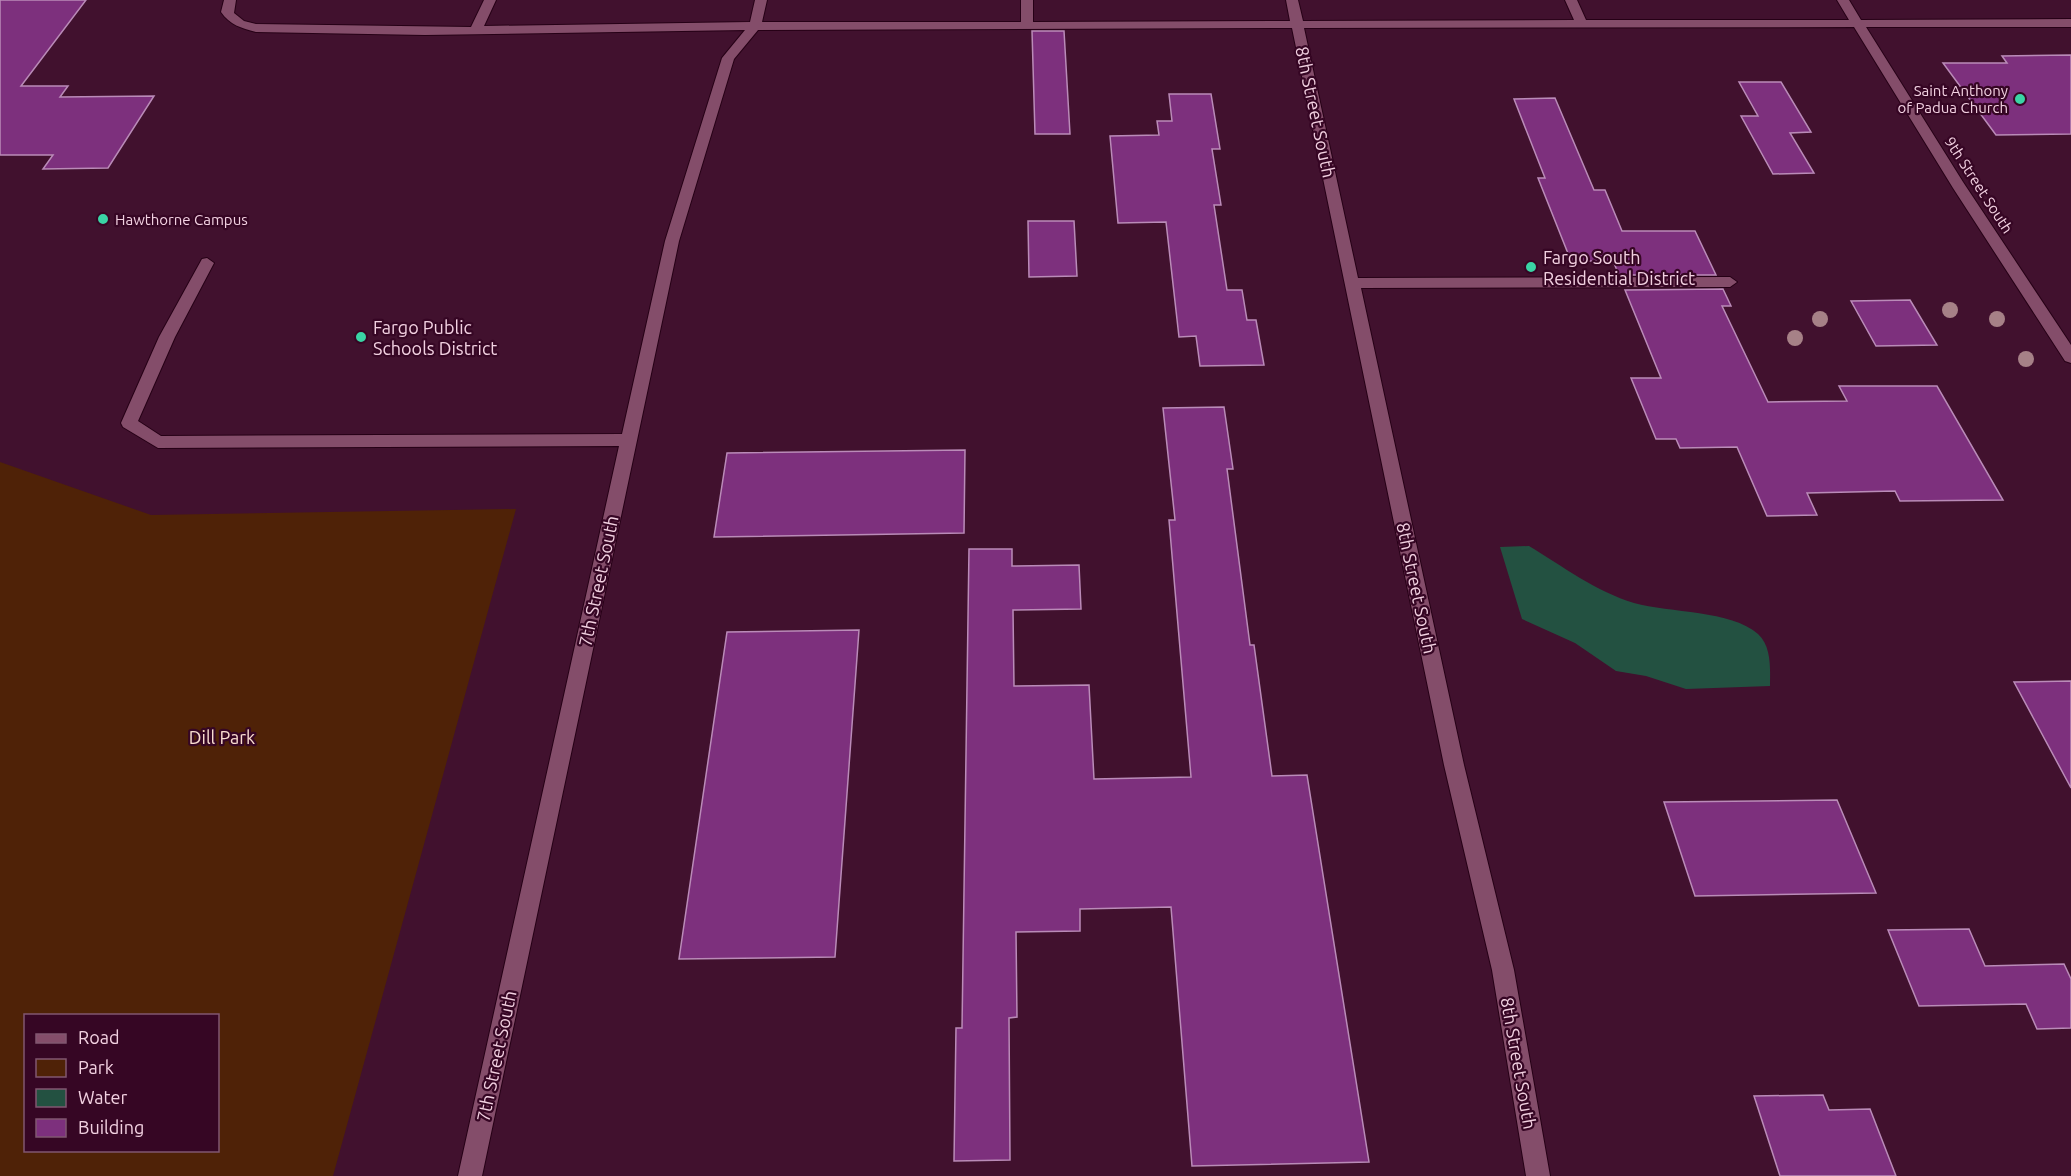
<svg xmlns="http://www.w3.org/2000/svg" width="2071" height="1176" font-family="Ubuntu,sans-serif">
<style>
.green{fill:#4f2207;fill-rule:evenodd}
.water{fill:#235141}
.building{fill:#7d307d;stroke:#ba8bb8;stroke-width:1.5}
.lines{fill:none;stroke-linecap:round;stroke-linejoin:round}
.minor-casing{stroke:#260016;stroke-width:2}
.minor{fill:#844d6a;fill-rule:evenodd}
.tree{fill:#a68187}
.poi-dot{fill:#3ad4a5;stroke:#360624;stroke-width:2}
.labels{text-anchor:middle;dominant-baseline:central;stroke-width:4.5;stroke-linejoin:round;paint-order:stroke}
.far-poi-label{font-size:15px;fill:#f2d1e1;stroke:#360624;text-anchor:end}
.far-street-label{font-size:15px;fill:#f2d1e1;stroke:#360624}
.street-label{font-size:18px;fill:#f2d1e1;stroke:#360624}
.poi-label{font-size:18px;fill:#f2d1e1;stroke:#360624;text-anchor:start}
.park-label{font-size:18px;fill:#f9ddd0;stroke:#360624}
</style>
<rect width="100%" height="100%" fill="#41112e"/>
<!-- green -->
<path class="green" d="M0,462L151,515L516,509L333,1176H0ZM26,1016H218V1150H26Z"/>
<!-- water -->
<path class="water" d="M1529,546C1562,566 1597,592 1634,603C1670,613 1731,610 1758,634C1772,647 1770,669 1770,686L1686,689L1646,676L1616,671L1575,643L1522,619L1500,547Z"/>
<!-- building -->
<g class="building">
<path d="M0,0H86L21,86H68L60,97L154,96L108,168L43,169L53,155H0Z"/>
<path d="M1032,31H1064L1070,134H1035Z"/>
<path d="M2071,55V134L1996,135L1943,63H2007L2002,56Z"/>
<path d="M1739,82H1781L1811,132L1790,133L1814,173L1773,174L1741,116H1758Z"/>
<path d="M1169,94H1211L1220,149H1212L1221,205H1214L1227,290H1242L1247,320H1256L1264,365L1200,366L1196,336L1179,337L1166,222L1118,223L1110,136L1159,135L1157,121H1172Z"/>
<path d="M1555,98L1594,190H1605L1622,231H1695L1716,275H1619L1613,261H1571L1538,178H1545L1514,99Z"/>
<path d="M1028,221H1074L1077,276L1029,277Z"/>
<path d="M1723,289L1731,306H1722L1768,402L1847,401L1839,386H1937L2003,500L1900,501L1895,491L1807,493L1817,515L1767,516L1737,447L1680,448L1676,439H1656L1631,378H1661L1625,290Z"/>
<path d="M1910,300L1937,345L1876,346L1851,301Z"/>
<path d="M1224,407L1233,469H1227L1250,645H1254L1272,776L1307,775L1369,1162L1192,1166L1171,907L1080,909V931L1016,932L1017,1017L1009,1018L1010,1160L954,1161L956,1028H962L969,549H1012V566L1079,565L1081,609L1013,610L1014,686L1089,685L1094,779L1191,777L1169,520H1175L1163,408Z"/>
<path d="M965,450L964,533L714,537L727,453Z"/>
<path d="M859,630L835,957L679,959L727,632Z"/>
<path d="M2071,681V788L2014,682Z"/>
<path d="M1837,800L1876,893L1695,896L1664,802Z"/>
<path d="M1969,929L1985,966L2064,964L2071,979V1028L2037,1029L2026,1004L1919,1006L1888,930Z"/>
<path d="M1823,1095L1829,1110L1870,1109L1896,1176H1780L1754,1096Z"/>
</g>
<g class="lines">
<!-- minor casing -->
<g class="minor-casing">
<path id="minor" d="M224,0H236L234,13L244,21L256,24L471,27L484,0H496L484,26L750,22L755,0H767L762,22H1021V0H1033V22L1290,21L1286,0H1298L1303,21L1574,20L1565,0H1577L1586,20H1849L1837,0H1849L1861,20L2071,19V27H1866L1963,182L2071,345V363L2065,361L1953,188L1854,27L1304,28L1358,278L1730,277L1737,282L1730,287L1361,288L1464,765L1514,970L1550,1176H1526L1492,970L1444,765L1292,28L758,30L734,59L679,241L482,1176H458L619,446L158,448L123,427L121,423L159,337L202,259L207,258L214,263L175,337L138,421L161,436L622,434L665,241L722,58L745,30L425,35L256,32C241,28 230,25 221,12Z"/>
</g>
<!-- minor -->
<use href="#minor" class="minor"/>
</g>
<!-- trees -->
<g class="tree">
<circle cx="1950" cy="310" r="8"/>
<circle cx="1820" cy="319" r="8"/>
<circle cx="1997" cy="319" r="8"/>
<circle cx="1795" cy="338" r="8"/>
<circle cx="2026" cy="359" r="8"/>
</g>
<!-- markers -->
<g class="poi-dot">
<circle cx="2020" cy="99" r="6"/>
<circle cx="103" cy="219" r="6"/>
<circle cx="1531" cy="267" r="6"/>
<circle cx="361" cy="337" r="6"/>
</g>
<g class="labels">
<!-- far-poi labels -->
<g class="far-poi-label">
<text x="2008" y="90">Saint Anthony<tspan x="2008" dy="17">of Padua Church</tspan></text>
<text x="115" y="219" text-anchor="start">Hawthorne Campus</text>
</g>
<!-- far-street labels -->
<g class="far-street-label">
<text transform="translate(1979 185) rotate(57)">9th Street South</text>
</g>
<!-- street labels -->
<g class="street-label">
<text transform="translate(1316 112) rotate(78)">8th Street South</text>
<text transform="translate(598 581) rotate(-78)">7th Street South</text>
<text transform="translate(1417 588) rotate(78)">8th Street South</text>
<text transform="translate(496 1056) rotate(-78)">7th Street South</text>
<text transform="translate(1519 1063) rotate(80)">8th Street South</text>
</g>
<!-- poi labels -->
<g class="poi-label">
<text x="1543" y="257">Fargo South<tspan x="1543" dy="21">Residential District</tspan></text>
<text x="373" y="327">Fargo Public<tspan x="373" dy="21">Schools District</tspan></text>
</g>
<!-- park labels -->
<g class="park-label">
<text x="222" y="737">Dill Park</text>
</g>
</g>
<!-- legend -->
<rect x="24" y="1014" width="195" height="138" fill="#360624" stroke="#815770" stroke-width="1.5"/>
<rect x="36" y="1034" width="30" height="9" fill="#844d6a" stroke="#815770" stroke-width="1.5"/>
<text x="78" y="1044" font-size="18" fill="#f2d1e1">Road</text>
<rect x="36" y="1059" width="30" height="18" fill="#4f2207" stroke="#815770" stroke-width="1.5"/>
<text x="78" y="1074" font-size="18" fill="#f2d1e1">Park</text>
<rect x="36" y="1089" width="30" height="18" fill="#235141" stroke="#815770" stroke-width="1.5"/>
<text x="78" y="1104" font-size="18" fill="#f2d1e1">Water</text>
<rect x="36" y="1119" width="30" height="18" fill="#7d307d" stroke="#815770" stroke-width="1.5"/>
<text x="78" y="1134" font-size="18" fill="#f2d1e1">Building</text>
</svg>
